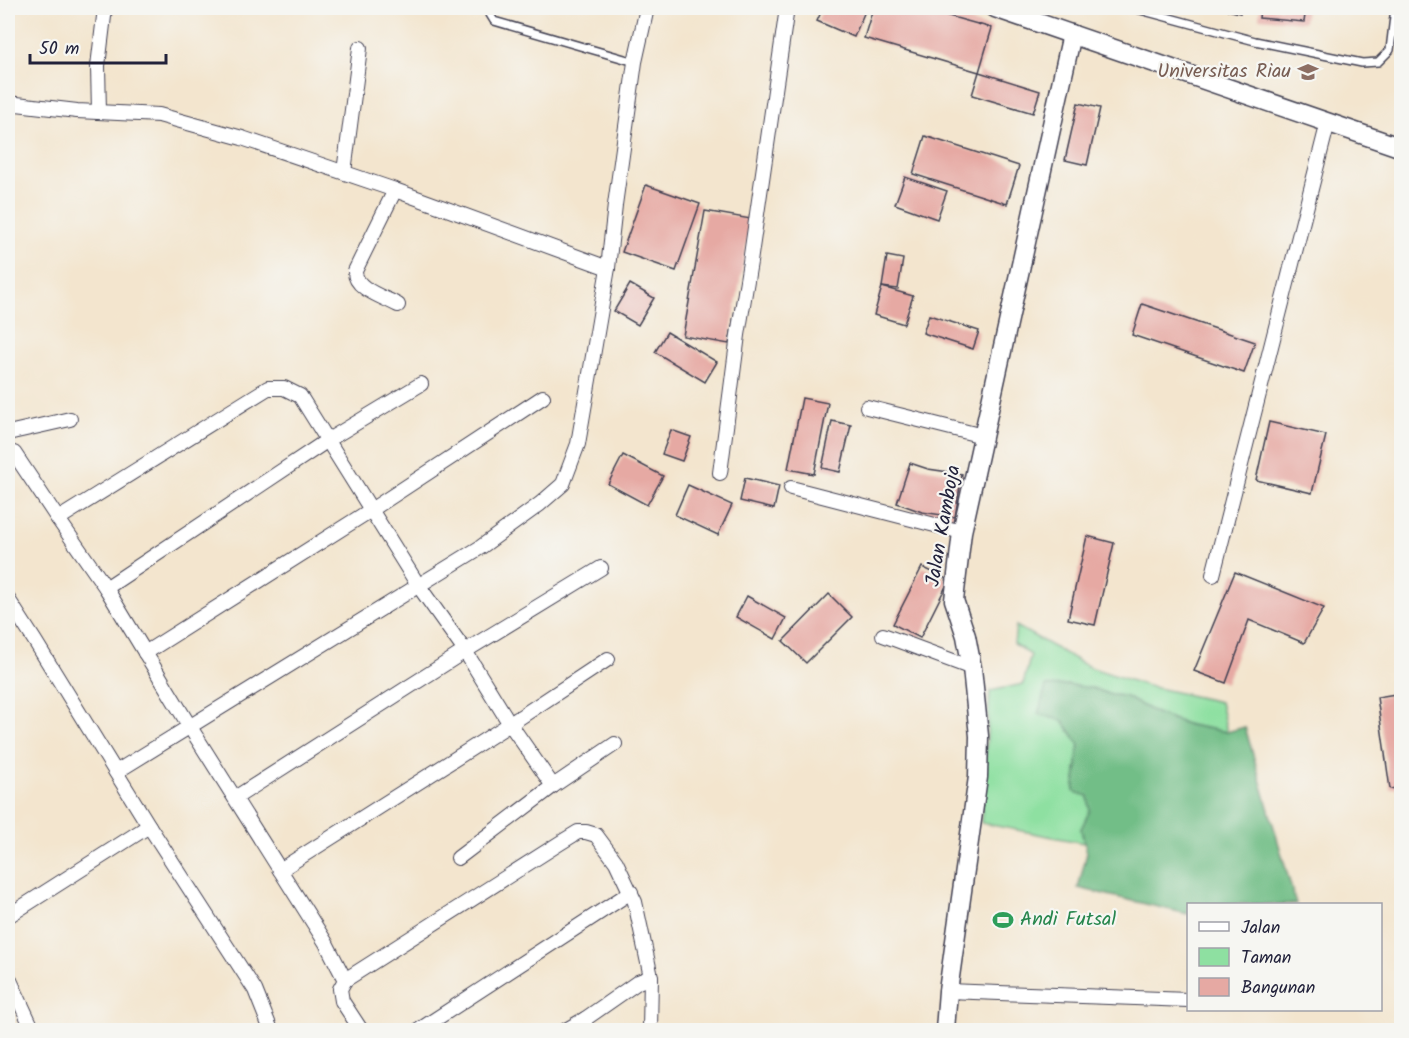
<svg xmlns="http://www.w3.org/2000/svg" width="1409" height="1038" font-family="Kalam,sans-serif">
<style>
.green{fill:#8ee0a1;stroke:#58816e;stroke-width:1.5}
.forest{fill:#72be87;stroke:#4a7061;stroke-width:1.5}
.building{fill:#e6a9a3}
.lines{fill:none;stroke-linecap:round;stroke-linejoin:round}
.service-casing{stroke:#413f51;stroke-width:10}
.minor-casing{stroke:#413f51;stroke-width:16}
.tertiary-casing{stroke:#413f51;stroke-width:21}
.service{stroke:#fff;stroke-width:7}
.minor{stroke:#fff;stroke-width:14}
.tertiary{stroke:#fff;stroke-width:18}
.labels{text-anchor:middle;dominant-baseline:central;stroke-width:4.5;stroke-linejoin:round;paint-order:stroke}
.education-label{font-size:20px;fill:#785e54;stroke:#f6f6f2;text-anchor:end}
.street-label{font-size:20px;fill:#22223b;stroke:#f6f6f2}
.leisure-label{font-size:20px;fill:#27864d;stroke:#f6f6f2;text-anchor:start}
</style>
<rect width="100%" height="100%" fill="#f6f6f2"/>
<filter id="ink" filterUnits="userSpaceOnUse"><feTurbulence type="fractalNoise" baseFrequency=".0167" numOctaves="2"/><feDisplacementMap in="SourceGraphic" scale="12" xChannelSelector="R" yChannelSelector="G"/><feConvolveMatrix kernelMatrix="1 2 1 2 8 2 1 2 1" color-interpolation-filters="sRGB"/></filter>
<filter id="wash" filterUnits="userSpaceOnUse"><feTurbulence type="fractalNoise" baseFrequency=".008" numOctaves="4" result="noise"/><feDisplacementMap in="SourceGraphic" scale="24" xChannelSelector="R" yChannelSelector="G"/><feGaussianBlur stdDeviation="1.35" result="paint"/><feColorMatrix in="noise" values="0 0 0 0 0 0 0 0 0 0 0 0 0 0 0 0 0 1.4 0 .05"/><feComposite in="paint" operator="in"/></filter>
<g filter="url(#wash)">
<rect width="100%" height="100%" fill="#f3e5ce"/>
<!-- green -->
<path class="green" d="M1016,626L1089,667L1148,686L1220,702L1227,732L1189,725L1156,713L1124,696L1111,695L1092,688L1063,721L1079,744L1074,791L1088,796L1090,810L1081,829L1084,843L981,823L990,691L1023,684L1031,655L1014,644Z"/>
<!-- forest -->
<path class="forest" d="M1068,685L1092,688L1111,695L1124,696L1156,713L1189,725L1227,732L1245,727L1296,904H1188V914L1078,888L1087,853L1081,829L1090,810L1088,796L1074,792L1079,744L1063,721L1038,714L1046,686Z"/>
<g id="blocks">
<!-- building -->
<g class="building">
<path d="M823,8H858L865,11L854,37L817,21Z"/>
<path d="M873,8H920L992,28L979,72L864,38Z"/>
<path d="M1219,8H1241L1240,13Z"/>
<path d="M1260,8H1306L1304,22L1259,18Z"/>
<path d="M979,72L1040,91L1033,113L972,95Z"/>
<path d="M1078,103L1100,108L1087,165L1065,160Z"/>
<path d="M1401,115H1402V133L1396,131Z"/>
<path d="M925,136L1019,166L1007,204L913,174Z"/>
<path d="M905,177L947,191L937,219L895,204Z"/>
<path d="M646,185L700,204L676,271L622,252Z"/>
<path d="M705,211L751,219L729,344L683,336Z"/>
<path d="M887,256L903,259L898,289L882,287Z"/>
<path d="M630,284L654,298L638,325L614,311Z"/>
<path d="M882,287L913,296L904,324L874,315Z"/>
<path d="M1142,304L1255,342L1244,373L1132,335Z"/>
<path d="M929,315L979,331L973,349L923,333Z"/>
<path d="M667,332L717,362L705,382L655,352Z"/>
<path d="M802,398L828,403L814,474L788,469Z"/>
<path d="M832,421L851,425L840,472L822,468Z"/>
<path d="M1269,422L1326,435L1312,493L1256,480Z"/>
<path d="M671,430L691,437L682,461L662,454Z"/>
<path d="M623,455L663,476L647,505L608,484Z"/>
<path d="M910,463L928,469L962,474L955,517L922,512L897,503Z"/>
<path d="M745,478L779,486L774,509L740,501Z"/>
<path d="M688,485L732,505L718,535L675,515Z"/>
<path d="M1087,536L1114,543L1095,625L1068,619Z"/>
<path d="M922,567L949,580L920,638L893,624Z"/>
<path d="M1235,572L1324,608L1304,643L1249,620L1226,683L1194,671Z"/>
<path d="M829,594L852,617L806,663L783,641Z"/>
<path d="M747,596L786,618L775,639L736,617Z"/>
<path d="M1402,693V787L1390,789L1377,697Z"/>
</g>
</g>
</g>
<g filter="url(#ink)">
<use href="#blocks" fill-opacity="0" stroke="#413f51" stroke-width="1.5"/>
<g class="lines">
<!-- service casing -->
<g class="service-casing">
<g id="service">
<path d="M486,8L494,21L635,62"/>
<path d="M1133,8L1255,41L1362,63L1378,62L1390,50L1395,8"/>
</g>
</g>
<!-- minor casing -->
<g class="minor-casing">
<g id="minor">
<path d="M8,103L77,111L159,115L242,138L395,190L608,268"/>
<path d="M99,112L98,66L105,8"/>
<path d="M344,172L360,48"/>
<path d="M395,190L355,271C354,289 384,297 398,305"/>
<path d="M867,407L983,436"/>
<path d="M8,433L70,419"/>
<path d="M14,453L58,519"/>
<path d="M720,473L738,335L750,262L787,8"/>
<path d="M791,488L962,532"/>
<path d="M1213,575L1328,122"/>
<path d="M106,588L328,440L421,384"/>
<path d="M8,599L35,641L149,826L8,916"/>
<path d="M883,635L972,668"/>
<path d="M145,653L371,510L543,397"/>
<path d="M116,772L481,547L540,504L563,484L578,444L608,268L615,205L635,62L647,8"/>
<path d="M235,798L465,651L601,568"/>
<path d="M149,826L255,990L271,1030"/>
<path d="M458,858L553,786"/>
<path d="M280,870L510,724L608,659"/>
<path d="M8,976L33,1030"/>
<path d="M345,980L326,943L190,727L106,588L58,519L268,388H284L300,396L418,585L465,651L510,724L553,786L615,744"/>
<path d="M948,991L1188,1000"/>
<path d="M361,1030L342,1001L340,989L345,980L560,843L578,832H586L596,835L616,862L635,902L651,977L650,1030"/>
<path d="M419,1030L631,892"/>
<path d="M566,1030L585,1019"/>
<path d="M585,1030V1019L638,982L651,977"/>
</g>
</g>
<!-- tertiary casing -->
<g class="tertiary-casing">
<g id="tertiary">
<path d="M995,8L1402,148"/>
<path d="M945,1030L948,991L978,777L979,736L972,668L966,636L954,600L962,532L1072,34"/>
</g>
</g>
<!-- service -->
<use href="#service" class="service"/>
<!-- minor -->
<use href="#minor" class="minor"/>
<!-- tertiary -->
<use href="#tertiary" class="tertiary"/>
</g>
</g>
<!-- icons -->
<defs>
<g id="university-bare" transform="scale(1.62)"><path d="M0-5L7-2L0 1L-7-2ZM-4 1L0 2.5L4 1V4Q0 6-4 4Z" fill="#8d6e63" stroke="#f6f6f2" stroke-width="2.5" paint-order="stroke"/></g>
<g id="stadium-bare" transform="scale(1.62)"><path d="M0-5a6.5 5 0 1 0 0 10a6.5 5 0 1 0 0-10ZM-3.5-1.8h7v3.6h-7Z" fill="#2e9e5b" stroke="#f6f6f2" stroke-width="2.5" paint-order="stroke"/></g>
</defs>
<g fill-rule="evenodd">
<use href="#university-bare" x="1308" y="72"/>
<use href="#stadium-bare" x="1003" y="920"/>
</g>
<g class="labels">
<!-- education labels -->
<g class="education-label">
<text x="1291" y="72">Universitas Riau</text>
</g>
<!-- street labels -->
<g class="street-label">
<text transform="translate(944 526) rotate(-80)">Jalan Kamboja</text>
</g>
<!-- leisure labels -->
<g class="leisure-label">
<text x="1020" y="920">Andi Futsal</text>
</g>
</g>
<!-- margin -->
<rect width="1409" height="1038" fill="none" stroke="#f6f6f2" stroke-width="30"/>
<!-- legend -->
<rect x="1187" y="903" width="195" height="108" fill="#f6f6f2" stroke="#a1a1a9" stroke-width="1.5"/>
<rect x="1199" y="922" width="30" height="9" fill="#ffffff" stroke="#a1a1a9" stroke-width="1.5"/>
<text x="1241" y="933" font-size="18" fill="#22223b">Jalan</text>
<rect x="1199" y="948" width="30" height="18" fill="#8ee0a1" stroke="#a1a1a9" stroke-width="1.5"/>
<text x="1241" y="963" font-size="18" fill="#22223b">Taman</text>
<rect x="1199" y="978" width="30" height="18" fill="#e6a9a3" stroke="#a1a1a9" stroke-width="1.5"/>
<text x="1241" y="993" font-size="18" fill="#22223b">Bangunan</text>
<!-- scale -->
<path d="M30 54v9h136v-9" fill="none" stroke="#22223b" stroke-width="3"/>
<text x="39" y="54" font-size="18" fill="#22223b" stroke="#f6f6f2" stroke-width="4.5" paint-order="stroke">50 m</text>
</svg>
